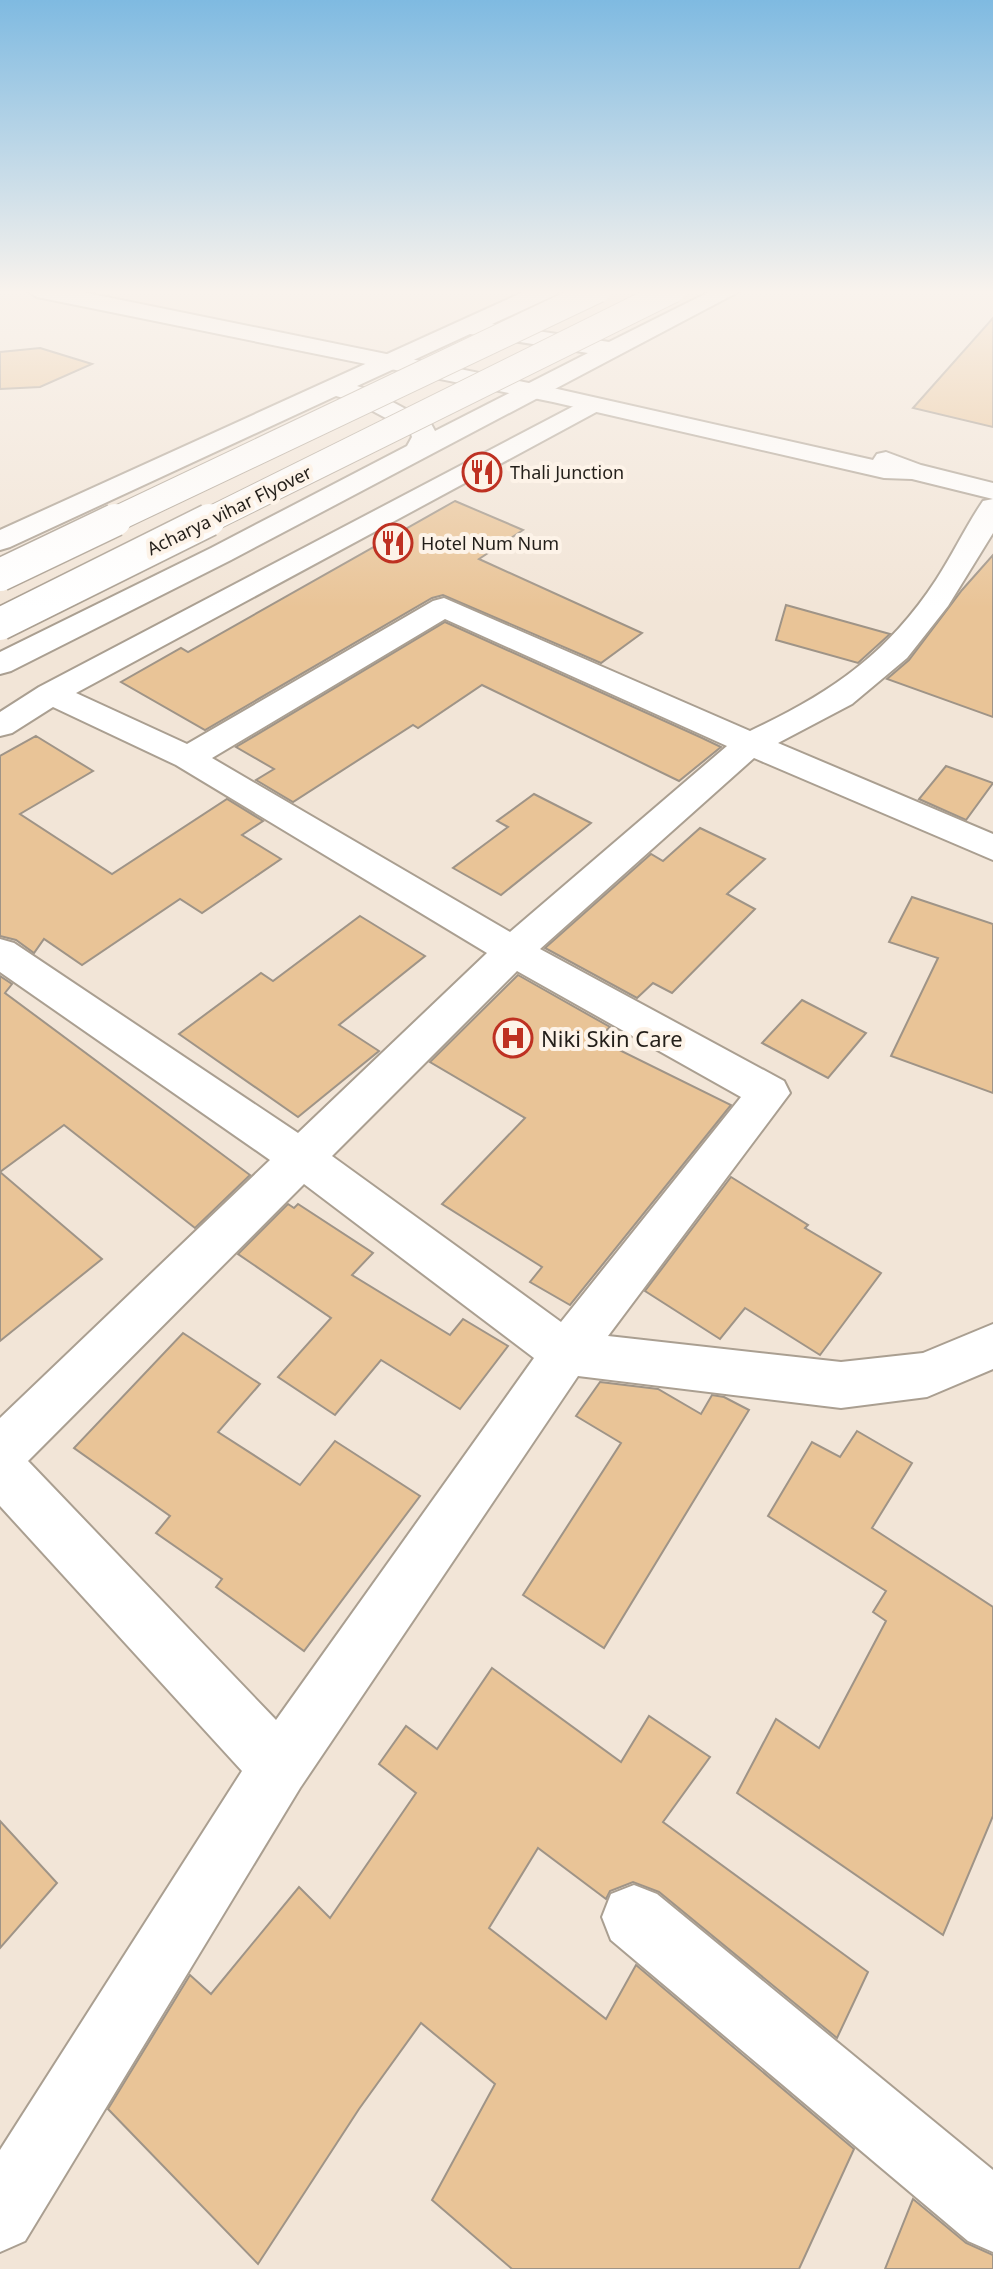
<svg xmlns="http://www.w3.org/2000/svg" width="993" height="2269" font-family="'Noto Sans',sans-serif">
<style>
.building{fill:#e9c497;stroke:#9f9487;stroke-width:2}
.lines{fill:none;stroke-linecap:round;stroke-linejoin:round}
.minor-casing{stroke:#aa9f91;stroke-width:4}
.major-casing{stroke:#aa9f91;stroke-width:4}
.minor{fill:#fff;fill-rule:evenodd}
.major{fill:#fff;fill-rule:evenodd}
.highway-bridge-far1-casing{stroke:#aa9f91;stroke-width:27;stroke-linecap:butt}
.highway-bridge-casing{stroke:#aa9f91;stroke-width:35;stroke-linecap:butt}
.highway-bridge-far1{stroke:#fff;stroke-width:25}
.highway-bridge{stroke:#fff;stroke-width:32}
.labels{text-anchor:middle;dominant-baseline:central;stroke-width:8;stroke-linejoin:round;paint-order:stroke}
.far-poi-label{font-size:18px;fill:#231f1a;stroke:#fdf3e8;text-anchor:start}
.far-street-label{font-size:18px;fill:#231f1a;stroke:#fdf3e8}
.poi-label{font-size:22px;fill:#231f1a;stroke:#fdf3e8;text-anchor:start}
</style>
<rect width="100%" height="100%" fill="#f2e5d7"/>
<!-- building -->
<g class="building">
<path d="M993,318V427L913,408Z"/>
<path d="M40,348L92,364L40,387L0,389V352Z"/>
<path d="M455,501L523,530L479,559L642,633L601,663L443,595L432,598L205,730L121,682L181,648L188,652Z"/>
<path d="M993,555V717L887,679L909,660L962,590Z"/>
<path d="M786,605L890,634L858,663L776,640Z"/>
<path d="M445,622L700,737L721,747L679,781L482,685L418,728L413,725L293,802L256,780L274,769L236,747Z"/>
<path d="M36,736L93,771L20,814L112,874L227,799L263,821L242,835L281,859L202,913L180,899L82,965L44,939L34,953L16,940L0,936V756Z"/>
<path d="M946,766L993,783L966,820L919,799Z"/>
<path d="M534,794L591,823L501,895L453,868L508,827L497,821Z"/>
<path d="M700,828L765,859L727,894L755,909L672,993L653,983L637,998L545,948L651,854L663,861Z"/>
<path d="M912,897L993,924V1093L891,1056L938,958L889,942Z"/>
<path d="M360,916L425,956L339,1025L379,1051L298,1117L179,1034L261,973L273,981Z"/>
<path d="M518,975L610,1027L597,1039L731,1105L570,1305L530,1282L542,1267L442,1204L525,1118L430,1062Z"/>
<path d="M0,976L12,984L5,993L250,1175L195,1228L64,1125L0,1172L102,1259L0,1341Z"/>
<path d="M802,1000L866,1033L828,1078L762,1043Z"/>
<path d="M731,1177L808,1225L805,1228L881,1273L820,1355L745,1308L720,1339L645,1291Z"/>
<path d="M288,1204L294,1208L298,1204L373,1253L352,1275L450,1335L463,1319L508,1346L460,1409L381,1360L335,1415L278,1377L331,1318L238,1254Z"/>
<path d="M183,1333L260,1384L218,1432L300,1485L335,1441L420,1496L304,1651L216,1587L222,1579L156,1533L170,1516L74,1448Z"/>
<path d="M600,1382L658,1389L701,1414L712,1395L724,1397L749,1410L604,1648L523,1595L621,1443L576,1416Z"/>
<path d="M857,1431L912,1463L872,1528L993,1607V1816L943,1935L737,1793L776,1719L819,1748L886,1621L873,1612L886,1591L768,1516L812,1442L840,1457Z"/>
<path d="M492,1668L621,1762L649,1716L710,1757L663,1822L868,1972L837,2038L659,1892L633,1882L610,1891L606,1899L538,1848L489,1928L606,2019L636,1965L854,2149L799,2269H512L432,2200L495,2084L421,2023L359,2109L258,2264L108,2109L190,1975L211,1994L299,1887L330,1918L416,1793L379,1764L406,1726L437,1749Z"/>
<path d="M0,1821L57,1883L0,1948Z"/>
<path d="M913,2199L966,2243L993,2255V2269H885Z"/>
</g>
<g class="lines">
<!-- minor casing -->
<g class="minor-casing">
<g id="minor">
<path d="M528,290H558L555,295L492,324L609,342L713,290H742L231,560L11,671L0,674V652L211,548L407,446L412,437L410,431L354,401L336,396L10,547L0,550V530ZM470,334L588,353L435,431L430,422L372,391L357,386Z"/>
<path d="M591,397L600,400L604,405L600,410L76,693L187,744L433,601L444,598L750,731C829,694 887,655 936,580C953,554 966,526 983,501L993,499V533L948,606L907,658L852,704L778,743L993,834V860L754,758L540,949L784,1081L790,1093L608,1336L841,1362L923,1353L993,1324V1369L927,1397L841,1408L578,1376L300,1788L25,2241L0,2252V2150L242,1771L0,1506V1418L270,1160L0,972V939L14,943L298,1133L487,953L176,765L53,707L12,733L0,736V712L39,687ZM445,619L727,746L510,932L212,758ZM517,971L741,1097L561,1322L332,1156ZM304,1184L534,1358L276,1720L28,1461Z"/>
<path d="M634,1885L657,1894L993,2170V2252L968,2241L611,1940L602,1917L611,1894Z"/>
</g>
</g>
<!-- major casing -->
<g class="major-casing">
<path id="major" d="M26,290H72L553,388L873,460L877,454L886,452L921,465L993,483V499L912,479L884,478L553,402L37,297Z"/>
</g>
<!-- minor -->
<use href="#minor" class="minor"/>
<!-- major -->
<use href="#major" class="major"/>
<!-- highway-bridge-far1 casing -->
<g class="highway-bridge-far1-casing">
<g id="highway-bridge-far1">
<path d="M110,522L598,290"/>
<path d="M205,522L673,290"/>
</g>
</g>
<!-- highway-bridge casing -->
<g class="highway-bridge-casing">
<g id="highway-bridge">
<path d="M0,575L115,520"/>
<path d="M0,624L209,520"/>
</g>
</g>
<!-- highway-bridge-far1 -->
<use href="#highway-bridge-far1" class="highway-bridge-far1"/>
<!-- highway-bridge -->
<use href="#highway-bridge" class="highway-bridge"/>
</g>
<!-- sky -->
<linearGradient id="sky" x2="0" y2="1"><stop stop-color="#7fbae1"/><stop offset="0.48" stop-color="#f9f3ed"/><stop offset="1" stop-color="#f9f3ed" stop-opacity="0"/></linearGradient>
<rect width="993" height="608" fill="url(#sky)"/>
<!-- icons -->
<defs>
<g id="restaurant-ring" transform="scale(2)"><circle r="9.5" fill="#fdf3e8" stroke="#be3122" stroke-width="1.5"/><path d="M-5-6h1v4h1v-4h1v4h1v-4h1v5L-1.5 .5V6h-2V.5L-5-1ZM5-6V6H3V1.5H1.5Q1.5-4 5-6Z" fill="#be3122"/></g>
<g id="hospital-ring" transform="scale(2)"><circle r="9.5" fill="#fdf3e8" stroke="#be3122" stroke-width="1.5"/><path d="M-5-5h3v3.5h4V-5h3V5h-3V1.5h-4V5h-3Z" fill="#be3122"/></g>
</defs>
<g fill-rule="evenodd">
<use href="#restaurant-ring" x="482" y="472"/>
<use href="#restaurant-ring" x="393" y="543"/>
<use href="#hospital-ring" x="513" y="1038"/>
</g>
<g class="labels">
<!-- far-poi labels -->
<g class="far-poi-label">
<text x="510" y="472">Thali Junction</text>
<text x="421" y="543">Hotel Num Num</text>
</g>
<!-- far-street labels -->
<g class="far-street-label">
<text transform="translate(229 510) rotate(-26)">Acharya vihar Flyover</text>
</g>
<!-- poi labels -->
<g class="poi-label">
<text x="541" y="1038">Niki Skin Care</text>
</g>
</g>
</svg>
